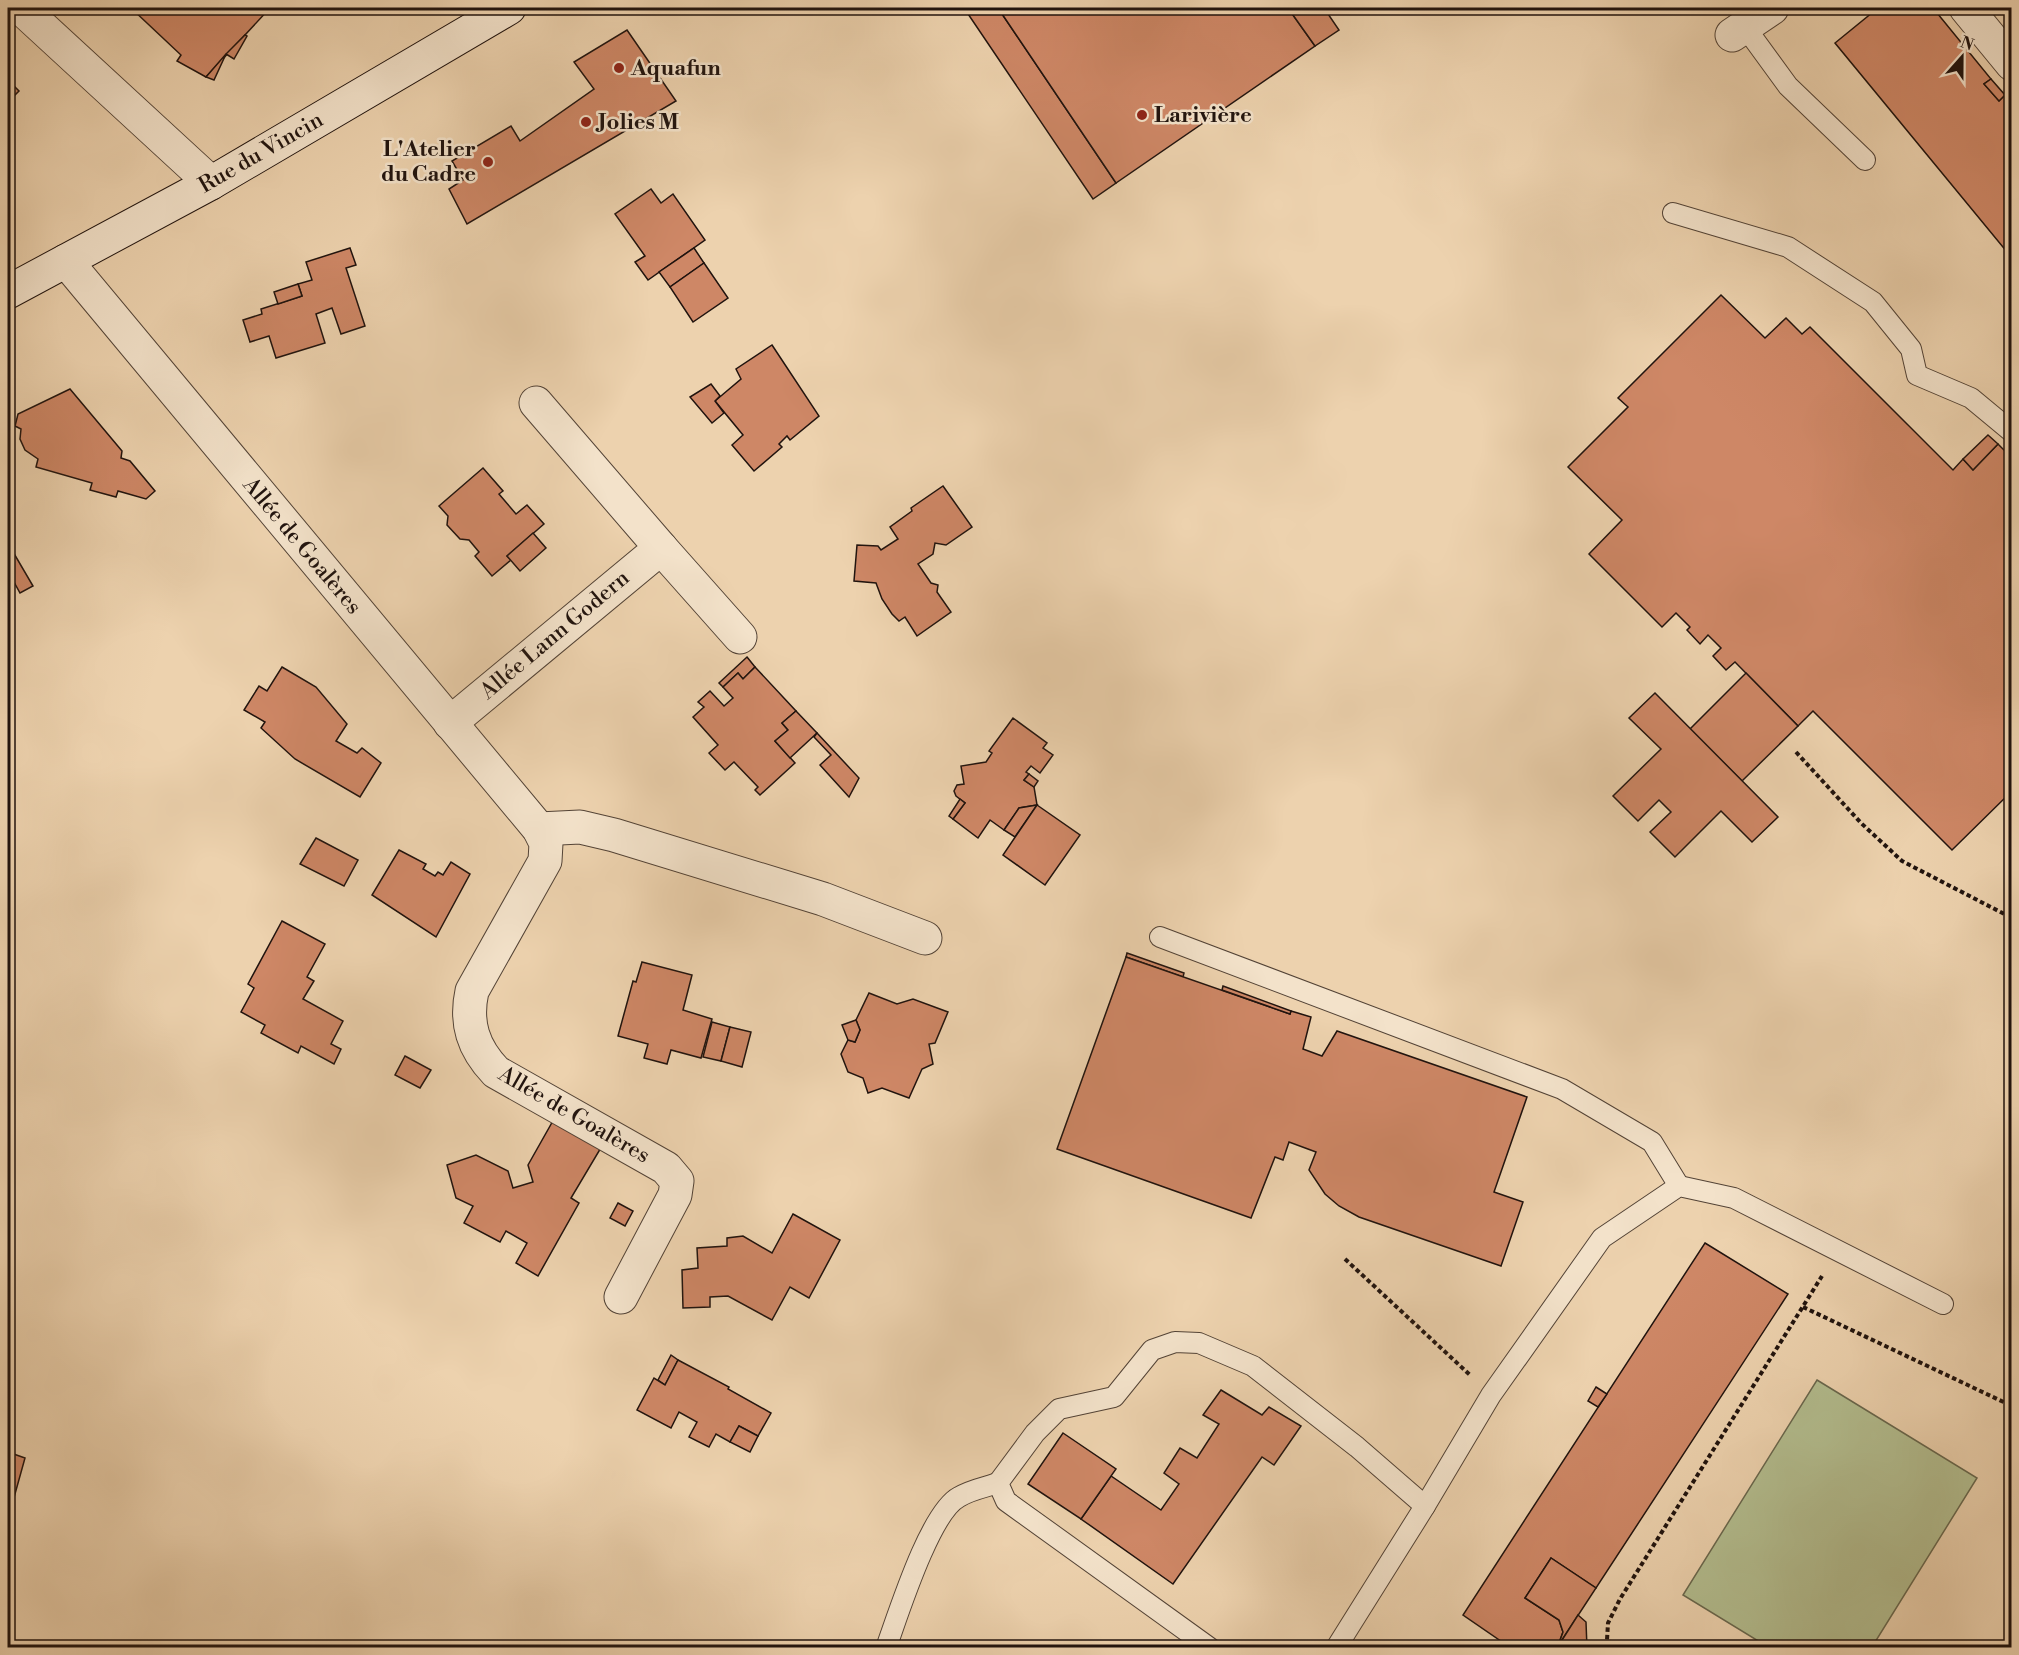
<svg xmlns="http://www.w3.org/2000/svg" width="2019" height="1655" font-family="'Libre Bodoni',serif">
<style>
.green{fill:#b3bd8f;stroke:#6a684e;stroke-width:1.5}
.building{fill:#ce8766;stroke:#20130e;stroke-width:1.5}
.lines{fill:none;stroke-linecap:round;stroke-linejoin:round}
.lane-casing{stroke:#534336;stroke-width:22}
.street-casing{stroke:#534336;stroke-width:35}
.secondary-casing{stroke:#20130e;stroke-width:35}
.path{stroke:#20130e;stroke-width:4;stroke-dasharray:4.5 3;stroke-linecap:butt}
.lane{stroke:#f3e2ca;stroke-width:20}
.street{stroke:#f3e2ca;stroke-width:33}
.secondary{stroke:#f3e2ca;stroke-width:33}
.poi-dot{fill:#8f2418;stroke:#f3e2ca;stroke-width:2}
.labels{text-anchor:middle;dominant-baseline:central;stroke-width:5;stroke-linejoin:round;paint-order:stroke}
.poi-label{font-size:22px;font-weight:bold;fill:#20130e;stroke:#f3e2ca;text-anchor:start}
.street-label{font-size:22px;fill:#20130e;stroke:#f3e2ca}
</style>
<rect width="100%" height="100%" fill="#edd2ae"/>
<filter id="stains"><feTurbulence type="fractalNoise" baseFrequency=".00333" numOctaves="4"/><feColorMatrix values="0 0 0 0 .2 0 0 0 0 .09 0 0 0 0 .02 0 0 0 .5 -.17"/></filter>
<radialGradient id="worn" r=".72"><stop offset=".6" stop-color="#630" stop-opacity="0"/><stop offset="1" stop-color="#630" stop-opacity=".3"/></radialGradient>
<!-- green -->
<path class="green" d="M1817,1380L1977,1478L1872,1647H1768L1683,1595Z"/>
<!-- building -->
<g class="building">
<path d="M131,8H270L206,77L177,61L181,55Z"/>
<path d="M964,8H998L1116,183L1093,199Z"/>
<path d="M998,8H1288L1315,46L1116,183Z"/>
<path d="M1288,8H1324L1339,30L1315,46Z"/>
<path d="M1878,8H1933L1991,79L1984,84L1999,101L2005,95L2012,103V258L1835,43Z"/>
<path d="M627,30L676,101L467,224L449,189L463,180L452,161L511,126L520,141L594,89L574,62Z"/>
<path d="M245,35L247,36L234,59L226,54Z"/>
<path d="M226,54L214,80L206,77Z"/>
<path d="M1991,79L2005,95L1999,101L1984,84Z"/>
<path d="M8,80L19,91L8,102L12,105L8,109Z"/>
<path d="M651,189L661,203L673,194L705,240L648,280L635,262L645,256L615,214Z"/>
<path d="M350,248L356,265L346,268L365,326L341,334L332,308L316,314L325,343L276,358L269,336L250,342L243,320L262,314L261,309L302,296L298,284L312,280L306,262Z"/>
<path d="M694,248L704,263L670,287L659,272Z"/>
<path d="M704,263L728,298L693,322L670,287Z"/>
<path d="M298,284L302,296L278,304L274,292Z"/>
<path d="M1721,295L1765,338L1786,318L1802,334L1810,327L1953,470L1963,459L1973,470L1998,444L2012,458V791L1952,850L1813,711L1798,726L1735,662L1726,670L1713,656L1721,648L1708,635L1700,644L1687,630L1690,627L1676,613L1662,627L1589,554L1622,520L1568,467L1628,407L1618,398Z"/>
<path d="M772,345L819,416L790,440L787,436L779,444L782,447L754,471L732,445L743,435L715,401L741,379L736,369Z"/>
<path d="M711,384L720,396L715,401L724,413L712,423L690,397Z"/>
<path d="M70,389L122,451L121,458L130,461L155,491L146,499L118,491L116,497L90,490L92,483L36,467L38,459L25,450L20,439L21,429L15,426L18,414Z"/>
<path d="M1988,435L1998,444L1973,470L1963,459Z"/>
<path d="M483,468L503,491L499,494L516,514L527,505L544,524L507,556L511,560L492,576L475,556L479,552L469,540L460,539L447,525L448,516L439,506Z"/>
<path d="M943,486L972,527L946,545L935,543L933,554L918,564L931,583L938,585L937,592L951,612L917,636L905,617L899,621L892,614L882,599L876,583L854,581L857,545L878,546L881,550L898,539L890,527L912,511L911,508Z"/>
<path d="M533,533L546,548L520,571L507,556Z"/>
<path d="M9,545L33,586L20,593L8,571Z"/>
<path d="M747,657L755,667L743,679L738,673L723,687L719,683Z"/>
<path d="M282,667L316,687L347,724L336,741L357,753L362,748L381,763L360,797L295,759L261,728L265,722L244,710L259,686L267,691Z"/>
<path d="M755,667L796,711L782,723L788,730L775,741L795,763L760,795L755,790L758,787L734,762L725,770L709,753L718,745L693,717L704,707L698,702L710,691L724,706L733,698L723,687L738,673L743,679Z"/>
<path d="M1746,673L1798,726L1742,781L1690,729Z"/>
<path d="M1655,693L1778,817L1752,842L1721,811L1675,857L1650,832L1671,812L1659,800L1638,821L1613,796L1661,749L1629,718Z"/>
<path d="M796,711L817,733L790,758L775,741L788,730L782,723Z"/>
<path d="M1013,718L1047,743L1043,748L1053,755L1040,773L1031,766L1026,772L1029,774L1024,780L1034,787L1037,805L1019,808L1004,830L990,820L978,838L953,819L965,803L956,796L954,791L957,785L964,784L961,766L986,762L992,753L989,751Z"/>
<path d="M817,733L859,778L849,797L820,765L831,755L814,737Z"/>
<path d="M1029,774L1038,781L1034,787L1024,780Z"/>
<path d="M960,799L965,803L953,819L949,816Z"/>
<path d="M1037,805L1015,837L1004,830L1019,808Z"/>
<path d="M1037,805L1080,835L1045,885L1003,855Z"/>
<path d="M316,838L358,860L344,886L300,864Z"/>
<path d="M399,850L426,864L423,869L435,876L438,872L443,875L451,862L470,874L436,937L372,895Z"/>
<path d="M282,921L325,944L307,977L314,981L303,999L343,1021L331,1044L341,1049L334,1064L301,1046L298,1053L261,1033L265,1025L241,1012L254,988L248,984Z"/>
<path d="M1127,953L1184,973L1183,977L1126,957Z"/>
<path d="M1126,957L1290,1014L1291,1011L1311,1017L1303,1049L1322,1056L1337,1031L1527,1097L1494,1192L1523,1202L1501,1266L1359,1217L1339,1206L1325,1194L1309,1170L1316,1152L1289,1142L1283,1160L1275,1157L1251,1218L1057,1149Z"/>
<path d="M642,962L692,975L683,1010L712,1019L701,1058L671,1050L667,1064L644,1058L648,1044L618,1036L633,981L636,982Z"/>
<path d="M1223,986L1291,1011L1290,1014L1222,990Z"/>
<path d="M869,993L897,1004L913,999L948,1012L935,1043L929,1044L933,1064L922,1069L909,1098L882,1088L868,1093L863,1078L848,1072L841,1054L848,1040L855,1042L860,1030L856,1020Z"/>
<path d="M856,1020L860,1030L855,1042L848,1040L842,1025Z"/>
<path d="M712,1022L730,1027L721,1061L703,1057Z"/>
<path d="M730,1027L751,1032L742,1067L721,1061Z"/>
<path d="M405,1056L431,1070L420,1088L395,1075Z"/>
<path d="M554,1119L602,1146L571,1198L579,1203L538,1276L516,1263L527,1243L506,1231L500,1242L464,1223L473,1206L456,1198L447,1165L476,1155L508,1171L513,1188L533,1182L528,1165Z"/>
<path d="M618,1203L633,1211L625,1226L610,1218Z"/>
<path d="M793,1214L840,1240L809,1298L790,1287L772,1320L728,1296L710,1297V1307L683,1308L682,1270L698,1268L697,1248L727,1246V1238L743,1236L772,1253Z"/>
<path d="M1705,1243L1788,1294L1596,1588L1551,1558L1525,1598L1559,1620L1563,1632L1557,1648H1511L1463,1615Z"/>
<path d="M671,1355L678,1360L665,1385L658,1380Z"/>
<path d="M678,1360L729,1387L728,1389L771,1413L758,1436L739,1426L730,1442L716,1434L709,1447L689,1437L697,1422L679,1412L671,1428L637,1410L654,1378L665,1385Z"/>
<path d="M1596,1387L1607,1394L1598,1407L1588,1401Z"/>
<path d="M1221,1390L1262,1415L1269,1407L1301,1426L1274,1465L1262,1457L1173,1584L1081,1519L1111,1476L1161,1510L1179,1484L1164,1473L1180,1448L1197,1458L1219,1424L1203,1415Z"/>
<path d="M739,1426L758,1436L750,1452L730,1442Z"/>
<path d="M1063,1433L1116,1469L1081,1519L1028,1484Z"/>
<path d="M8,1452L25,1458L10,1512L8,1511Z"/>
<path d="M1551,1558L1596,1588L1558,1646L1563,1632L1559,1620L1525,1598Z"/>
<path d="M1578,1615L1586,1622L1587,1648H1557Z"/>
</g>
<g class="lines">
<!-- lane casing -->
<g class="lane-casing">
<g id="lane">
<path d="M1745,27L1788,86L1865,160"/>
<path d="M1673,213L1788,247L1873,302L1911,349L1917,375L1971,398L2012,432"/>
<path d="M1160,937L1562,1089L1652,1142L1679,1186"/>
<path d="M886,1648C898,1615 930,1512 959,1497C970,1490 986,1487 998,1483"/>
<path d="M1210,1648L1006,1501L998,1483L1035,1433L1059,1409L1114,1397L1152,1350L1175,1342L1199,1343L1253,1366L1357,1447L1425,1506"/>
<path d="M1336,1648L1425,1506L1491,1395L1602,1238L1679,1186L1734,1198L1943,1304"/>
</g>
</g>
<!-- street casing -->
<g class="street-casing">
<g id="street">
<path d="M21,8L211,183"/>
<path d="M1966,8L2012,64"/>
<path d="M1732,35L1772,8"/>
<path d="M66,261L539,829L546,843L545,861L472,991C465,1023 473,1048 496,1072L666,1168L677,1181L675,1195L621,1297"/>
<path d="M661,548L740,637"/>
<path d="M450,723L661,548L536,403"/>
<path d="M539,829L580,827L614,835L823,899L925,938"/>
</g>
</g>
<!-- secondary casing -->
<g class="secondary-casing">
<path id="secondary" d="M8,292L211,183L509,8"/>
</g>
<!-- path -->
<g class="path">
<path d="M1796,752L1861,823L1902,861L2012,918"/>
<path d="M1345,1259L1470,1375"/>
<path d="M1803,1307L2012,1406"/>
<path d="M1619,1648L1607,1640L1608,1623L1620,1599L1822,1276"/>
</g>
<!-- lane -->
<use href="#lane" class="lane"/>
<!-- street -->
<use href="#street" class="street"/>
<!-- secondary -->
<use href="#secondary" class="secondary"/>
</g>
<!-- markers -->
<g class="poi-dot">
<circle cx="619" cy="68" r="6"/>
<circle cx="1142" cy="115" r="6"/>
<circle cx="586" cy="122" r="6"/>
<circle cx="488" cy="162" r="6"/>
</g>
<g class="labels">
<!-- poi labels -->
<g class="poi-label">
<text x="631" y="68">Aquafun</text>
<text x="1154" y="115">Larivière</text>
<text x="598" y="122">Jolies M</text>
<text x="476" y="149" text-anchor="end">L'Atelier<tspan x="476" dy="25">du Cadre</tspan></text>
</g>
<!-- street labels -->
<g class="street-label">
<text transform="translate(261 153) rotate(-30)">Rue du Vincin</text>
<text transform="translate(302 546) rotate(50)">Allée de Goalères</text>
<text transform="translate(555 635) rotate(-40)">Allée Lann Godern</text>
<text transform="translate(574 1115) rotate(30)">Allée de Goalères</text>
</g>
</g>
<!-- margin -->
<rect width="2019" height="1655" fill="none" stroke="#edd2ae" stroke-width="30"/>
<rect x="9" y="9" width="2001" height="1637" fill="none" stroke="#20130e" stroke-width="3"/>
<rect x="15" y="15" width="1989" height="1625" fill="none" stroke="#20130e" stroke-width="1.5"/>
<!-- north arrow -->
<g transform="translate(1962 57) rotate(21)" stroke="#f3e2ca" stroke-width="4.5" paint-order="stroke">
<path d="M0-4.5L10 22L0 15L-10 22Z" fill="#20130e"/>
<text y="-9" font-size="16" font-weight="bold" text-anchor="middle" fill="#20130e">N</text>
</g>
<rect width="100%" height="100%" filter="url(#stains)"/>
<rect width="100%" height="100%" fill="url(#worn)"/>
</svg>
